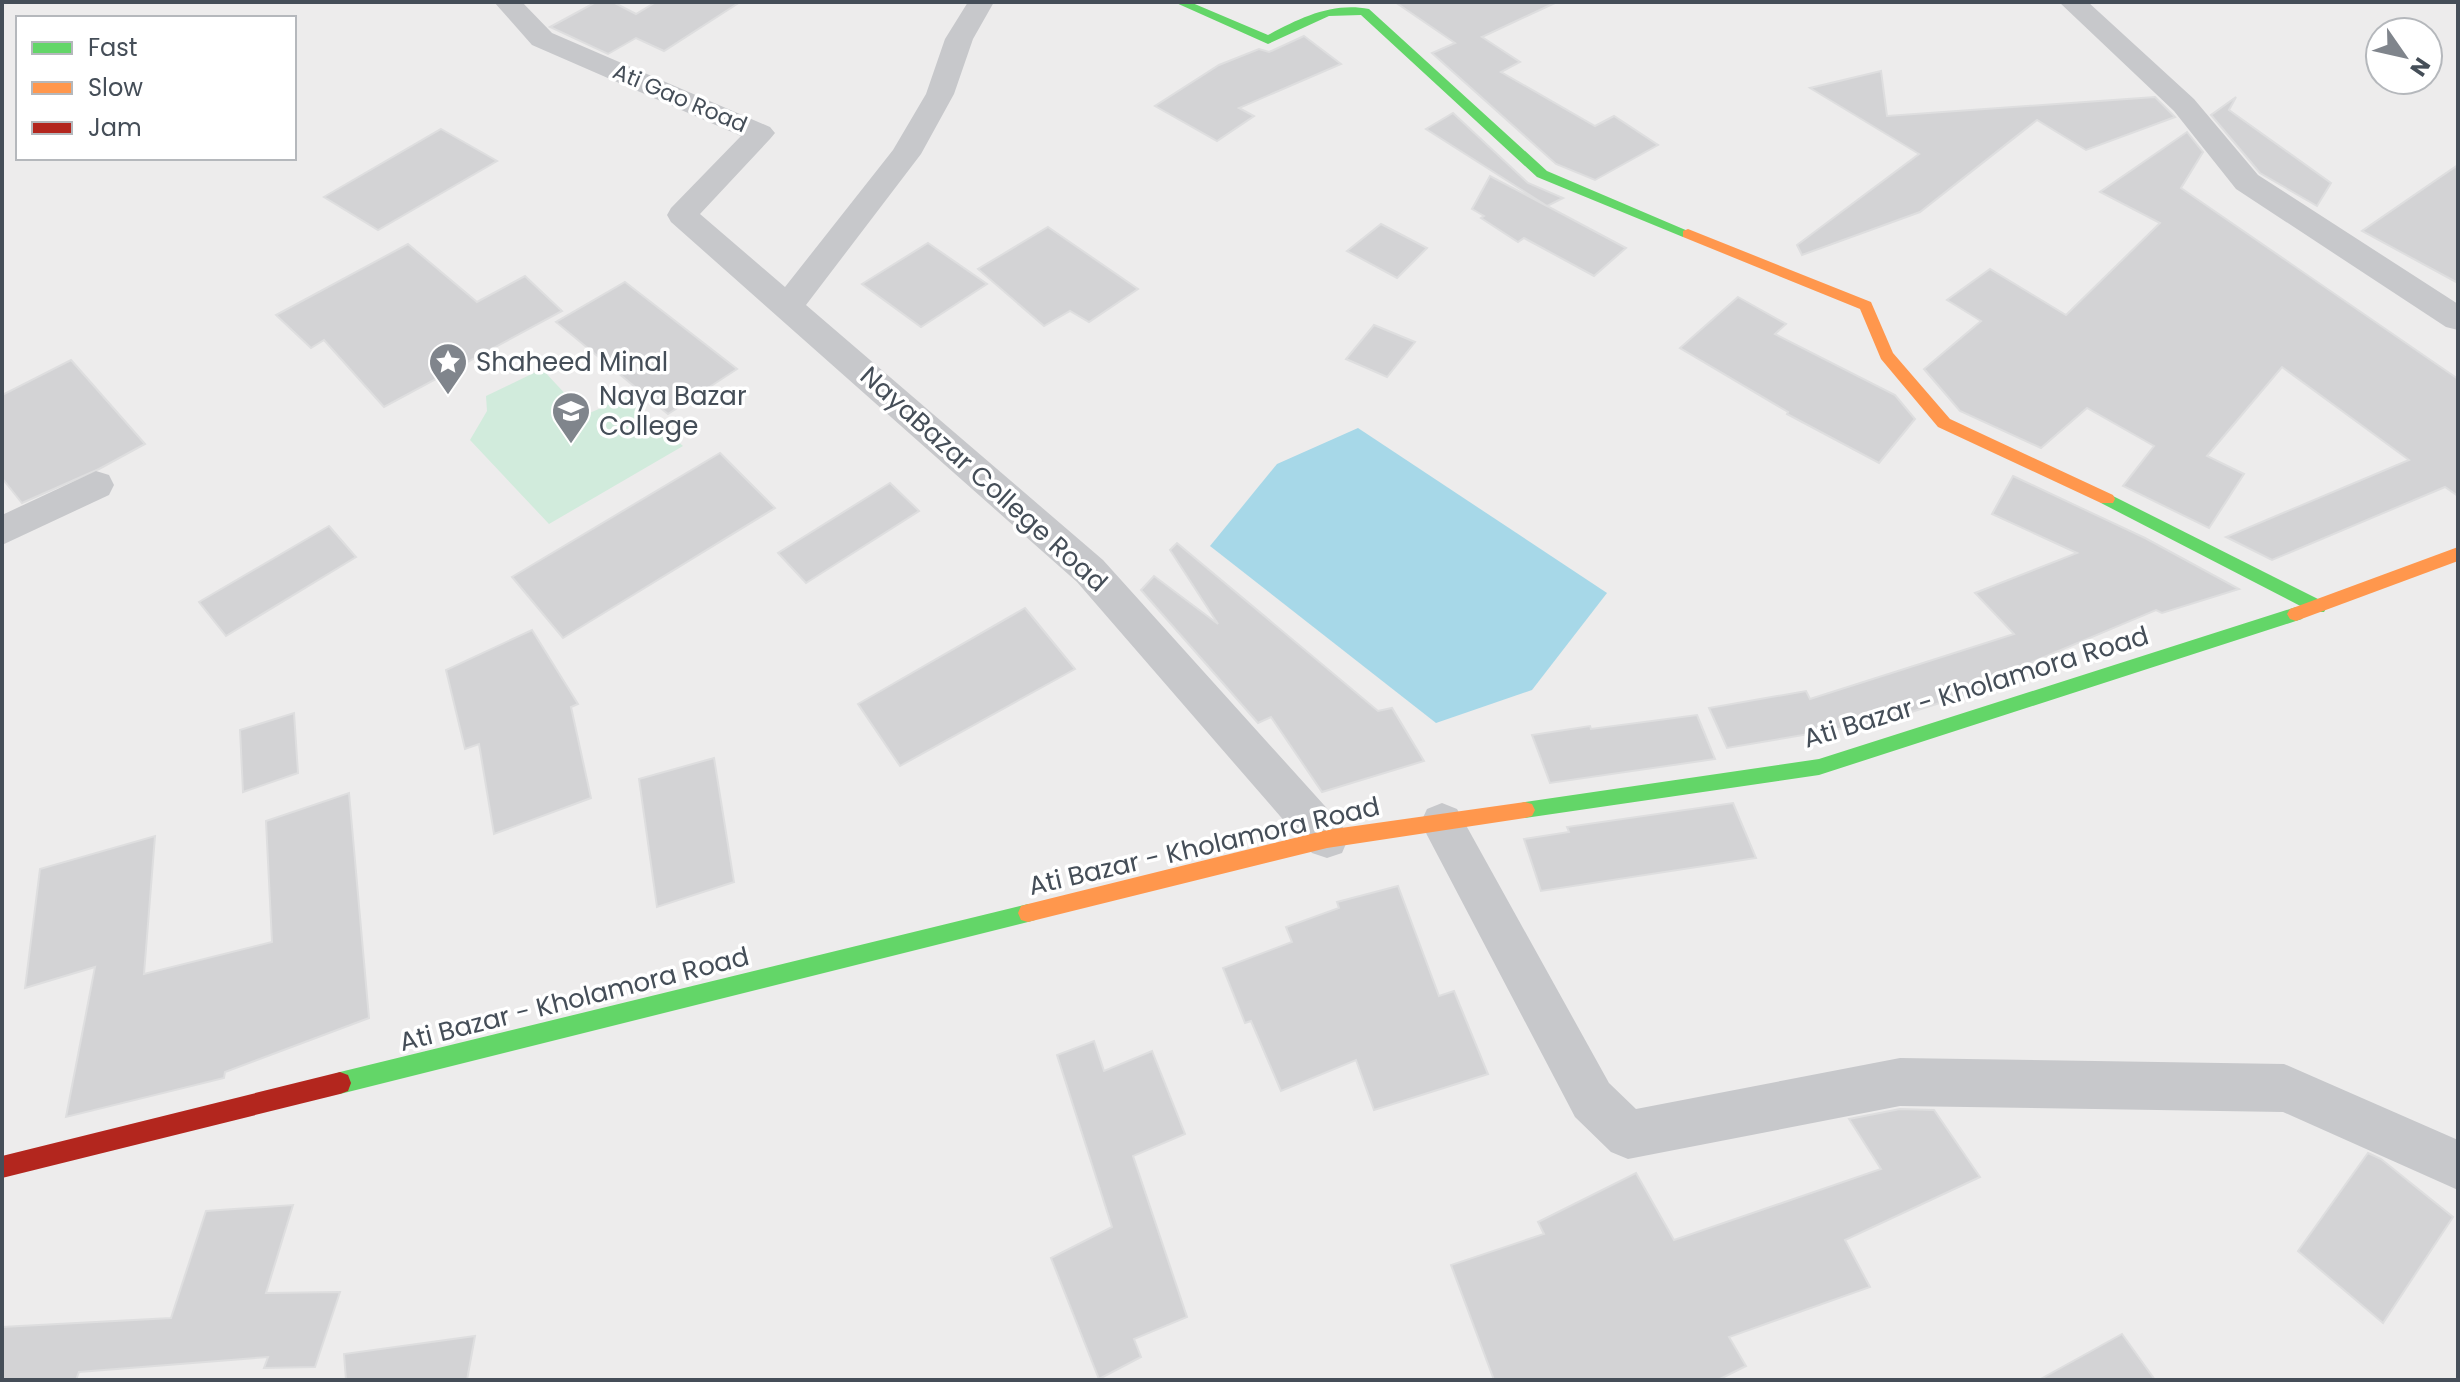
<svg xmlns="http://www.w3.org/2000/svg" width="2460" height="1382" font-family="Poppins,sans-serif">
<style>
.green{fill:#d1ebdc}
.water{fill:#a7d8e8}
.building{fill:#d3d3d5;stroke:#dededf;stroke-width:2}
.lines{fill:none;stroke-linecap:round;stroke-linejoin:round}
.street{fill:#c7c8cb;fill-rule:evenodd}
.fast{fill:#63d668;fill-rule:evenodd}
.slow{fill:#ff974d;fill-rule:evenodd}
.jam{fill:#b3261e;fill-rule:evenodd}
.labels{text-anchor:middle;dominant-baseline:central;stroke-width:7;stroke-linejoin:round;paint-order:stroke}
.far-street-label{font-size:22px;fill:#454e58;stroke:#fff}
.poi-label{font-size:26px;fill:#454e58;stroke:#fff;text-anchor:start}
.street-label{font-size:26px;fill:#454e58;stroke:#fff}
</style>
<rect width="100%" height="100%" fill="#edecec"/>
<!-- green -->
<path class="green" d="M542,369L585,415L626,397L683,446L549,524L470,440L487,411L486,396Z"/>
<!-- water -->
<path class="water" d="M1358,428L1607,593L1532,690L1436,723L1210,546L1277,464Z"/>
<!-- building -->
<g class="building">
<path d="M596,2H613L636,14L656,2H740L664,51L636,38L608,54L550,27Z"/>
<path d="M1395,2H1557L1482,37L1520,62L1501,72L1595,126L1614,116L1658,145L1595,180L1556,164L1432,53L1455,43Z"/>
<path d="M1304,36L1341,64L1239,108L1254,116L1217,141L1155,106L1219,65L1259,49L1269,52Z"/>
<path d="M1881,71L1887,116L2155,97L2175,117L2086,150L2037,120L1920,212L1802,255L1797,245L1919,154L1810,88Z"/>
<path d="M2236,97L2229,110L2331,183L2317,206L2260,173L2211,115Z"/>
<path d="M1453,113L1528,183L1563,198L1547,206L1626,248L1594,276L1524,238L1518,242L1481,218L1484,216L1472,209L1490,176L1547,206L1426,129Z"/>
<path d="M441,129L497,161L378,230L324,197Z"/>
<path d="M2187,132L2203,152L2181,188L2458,379V496L2445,487L2272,560L2226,537L2409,460L2282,367L2207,456L2244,474L2209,528L2123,486L2154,446L2087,408L2041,448L1960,411L1924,369L1981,321L1947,300L1990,269L2066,315L2160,223L2100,192Z"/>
<path d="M2458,165V283L2362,231Z"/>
<path d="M1381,224L1427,248L1397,278L1347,251Z"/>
<path d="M1048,227L1138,289L1089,322L1070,311L1044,326L978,269Z"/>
<path d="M928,243L987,284L921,327L862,284Z"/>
<path d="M408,244L477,302L525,276L562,311L384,407L324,340L311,348L276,315Z"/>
<path d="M625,282L737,369L668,414L556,322Z"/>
<path d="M1738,297L1786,324L1775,334L1895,395L1915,419L1879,463L1787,414L1788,412L1680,348Z"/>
<path d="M1374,325L1415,342L1387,377L1346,359Z"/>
<path d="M71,360L145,444L99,469L22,503L2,478V395Z"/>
<path d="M720,453L775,508L563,638L512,577Z"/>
<path d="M2013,476L2145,538L2239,589L2162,613L2156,610L1980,684L1984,689L1880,722L1727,748L1709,708L1806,691L1810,699L2014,634L1975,593L2077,553L1992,514Z"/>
<path d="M890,483L919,511L806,583L778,553Z"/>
<path d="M329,526L356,557L226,636L199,602Z"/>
<path d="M1177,543L1378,711L1392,708L1424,761L1322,792L1271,717L1258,723L1141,590L1154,576L1218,624L1170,550Z"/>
<path d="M1025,608L1075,669L900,766L858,704Z"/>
<path d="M532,630L578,704L571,707L591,798L494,834L479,744L465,749L446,670Z"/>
<path d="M294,713L298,773L243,792L240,730Z"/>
<path d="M1697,715L1715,759L1550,783L1532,735L1590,726L1591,729Z"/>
<path d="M714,758L734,882L657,907L639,779Z"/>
<path d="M349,793L369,1018L225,1072L224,1078L66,1117L95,967L25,988L40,869L155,836L144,974L272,942L266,821Z"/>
<path d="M1733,803L1756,858L1541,891L1524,839L1569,832L1567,827Z"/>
<path d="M1398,886L1439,996L1454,991L1488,1074L1374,1110L1356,1060L1281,1091L1251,1021L1245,1023L1223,968L1292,942L1286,927L1339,908L1337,902Z"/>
<path d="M1094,1041L1104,1071L1152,1051L1185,1134L1133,1156L1187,1317L1134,1339L1141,1357L1099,1379L1051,1258L1112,1227L1057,1055Z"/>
<path d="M1900,1109L1934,1110L1980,1177L1845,1240L1870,1287L1729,1337L1746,1366L1718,1380H1494L1451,1265L1544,1234L1538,1222L1636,1173L1674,1240L1881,1169L1849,1119Z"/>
<path d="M2368,1153L2381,1159L2453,1217L2383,1323L2298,1251Z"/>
<path d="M293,1205L266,1293L340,1292L315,1367L264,1368L268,1357L79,1372L76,1380H2V1327L171,1318L206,1211Z"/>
<path d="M2122,1334L2155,1380H2039Z"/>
<path d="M475,1336L467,1380H346L344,1354Z"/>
</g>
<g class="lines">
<!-- street -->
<g class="street">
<path d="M494,2H522L552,33L770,127L775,133L770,139L700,214L785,287L893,150L926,94L945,39L968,2H994L973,39L954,94L921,154L806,305L1103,560L1342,825L1348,839L1342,853L1327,858L1312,853L1077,582L671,222L667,215L671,208L741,136L532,45Z"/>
<path d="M2059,2H2088L2194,99L2258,175L2458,304V330L2446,327L2236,189L2174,111Z"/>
<path d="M96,471L109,475L114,485L109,495L2,545V515Z"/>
<path d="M1442,803L1457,809L1609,1083L1636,1109L1900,1058L2284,1064L2458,1140V1190L2283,1112L1900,1106L1628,1159L1611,1152L1575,1117L1427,835L1421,822L1427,809Z"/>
</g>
<!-- fast -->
<g class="fast">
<path d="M1174,2H1190L1268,35C1300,18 1332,2 1369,9L1547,171L1695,234L1693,237H1683L1537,177L1361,15L1329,16L1268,44Z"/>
<path d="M2107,493L2324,602L2327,607L2324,612H2312L2101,503L2099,499Z"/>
<path d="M2296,607L2302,609L2305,614L2302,619L1819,775L1525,818L1518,816L1515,810L1518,804L1525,802L1819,759Z"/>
<path d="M1028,904L1035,906L1038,913L1035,920L1028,922L340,1094L332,1091L329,1083L332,1075L340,1072Z"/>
</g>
<!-- slow -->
<g class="slow">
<path d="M1688,229L1871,302L1893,353L1950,419L2113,495L2115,499L2113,503H2101L1938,427L1881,359L1860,309L1683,237V231Z"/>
<path d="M2458,547V561L2296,621L2290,619L2287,614L2290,609Z"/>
<path d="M1525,802L1532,804L1535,810L1532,816L1525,818L1327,848L1028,922L1021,920L1018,913L1021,906L1028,904L1327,830Z"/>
</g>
<!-- jam -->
<path class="jam" d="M340,1072L348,1075L351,1083L348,1091L340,1094L2,1178V1156Z"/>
</g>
<!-- icons -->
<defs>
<g id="sight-pin" transform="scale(2)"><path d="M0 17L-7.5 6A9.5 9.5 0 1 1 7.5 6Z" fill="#80858c" stroke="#fff"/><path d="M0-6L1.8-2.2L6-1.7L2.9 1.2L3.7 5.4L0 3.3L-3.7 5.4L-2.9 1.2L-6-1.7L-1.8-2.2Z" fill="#fff"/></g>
<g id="university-pin" transform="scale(2)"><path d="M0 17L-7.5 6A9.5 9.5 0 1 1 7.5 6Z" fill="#80858c" stroke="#fff"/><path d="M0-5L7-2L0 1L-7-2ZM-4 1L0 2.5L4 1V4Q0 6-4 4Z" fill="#fff"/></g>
</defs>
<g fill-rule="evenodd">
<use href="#sight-pin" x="448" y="362"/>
<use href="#university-pin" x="571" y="411"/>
</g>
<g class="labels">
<!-- far-street labels -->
<g class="far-street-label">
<text transform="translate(680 98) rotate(23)">Ati Gao Road</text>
</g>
<!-- poi labels -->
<g class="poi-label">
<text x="476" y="362">Shaheed Minal</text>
<text x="599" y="396">Naya Bazar<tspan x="599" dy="30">College</tspan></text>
</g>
<!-- street labels -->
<g class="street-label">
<text transform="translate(984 479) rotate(42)">NayaBazar College Road</text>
<text transform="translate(1976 687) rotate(-17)">Ati Bazar - Kholamora Road</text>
<text transform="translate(1204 846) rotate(-13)">Ati Bazar - Kholamora Road</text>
<text transform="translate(574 999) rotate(-14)">Ati Bazar - Kholamora Road</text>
</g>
</g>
<!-- border -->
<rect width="2460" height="1382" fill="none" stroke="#454e58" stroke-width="8"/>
<!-- legend -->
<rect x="16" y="16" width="280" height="144" fill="#ffffff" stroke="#b5b8bc" stroke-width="2"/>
<rect x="32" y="42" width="40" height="12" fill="#63d668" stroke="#b5b8bc" stroke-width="2"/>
<text x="88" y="56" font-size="24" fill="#454e58">Fast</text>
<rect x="32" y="82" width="40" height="12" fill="#ff974d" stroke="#b5b8bc" stroke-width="2"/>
<text x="88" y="96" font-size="24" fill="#454e58">Slow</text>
<rect x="32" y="122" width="40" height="12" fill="#b3261e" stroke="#b5b8bc" stroke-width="2"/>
<text x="88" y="136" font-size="24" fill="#454e58">Jam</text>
<!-- north arrow -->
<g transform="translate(2404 56) rotate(124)"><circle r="38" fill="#ffffff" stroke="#b5b8bc" stroke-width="2"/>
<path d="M0-6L14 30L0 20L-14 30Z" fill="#80858c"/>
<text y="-12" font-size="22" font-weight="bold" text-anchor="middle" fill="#454e58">N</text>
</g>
</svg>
